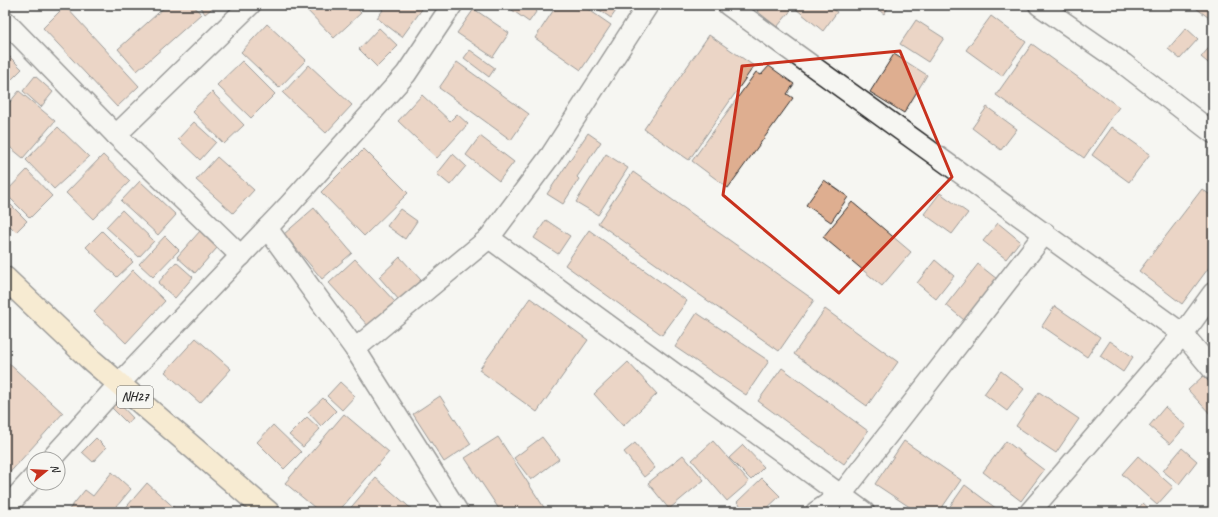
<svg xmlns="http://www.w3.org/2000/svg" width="1218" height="517" font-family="Caveat,sans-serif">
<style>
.building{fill:#deae90;stroke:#2b2b2b}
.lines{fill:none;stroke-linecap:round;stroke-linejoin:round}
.minor-casing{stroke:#2b2b2b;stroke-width:23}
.trunk-casing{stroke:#2b2b2b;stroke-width:25}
.minor{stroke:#f6f6f2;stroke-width:20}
.trunk{stroke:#f9ddab;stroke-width:22}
.marked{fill:none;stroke:#c8321e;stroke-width:3;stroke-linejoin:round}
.labels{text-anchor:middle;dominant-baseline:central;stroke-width:3;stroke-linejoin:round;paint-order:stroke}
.shield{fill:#f6f6f2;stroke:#686867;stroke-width:1}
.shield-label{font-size:13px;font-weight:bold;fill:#2b2b2b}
</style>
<rect width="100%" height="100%" fill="#f6f6f2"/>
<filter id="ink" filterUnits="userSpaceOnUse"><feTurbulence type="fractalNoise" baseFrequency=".025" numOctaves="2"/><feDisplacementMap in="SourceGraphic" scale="8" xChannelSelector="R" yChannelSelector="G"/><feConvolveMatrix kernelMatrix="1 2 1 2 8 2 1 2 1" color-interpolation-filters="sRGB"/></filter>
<g filter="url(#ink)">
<!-- building -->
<g class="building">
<path d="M167,5H193L201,14L137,71L118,49Z"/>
<path d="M199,5H216L205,14Z"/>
<path d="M302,5H354L361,13L334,38Z"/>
<path d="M376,5H425L402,37L377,18L383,10Z"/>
<path d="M505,5H541L529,22Z"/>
<path d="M557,5H582L611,25L581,70L535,38Z"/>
<path d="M592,5H620L611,18Z"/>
<path d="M762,5H791L794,7L777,27L757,11Z"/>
<path d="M799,5H827L837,12L823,31L796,9Z"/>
<path d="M872,5H890L884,14Z"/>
<path d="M1192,5H1213V21Z"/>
<path d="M65,6L139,86L117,107L43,28Z"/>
<path d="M474,9L509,33L493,57L457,33Z"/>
<path d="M991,16L1026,42L1002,76L966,50Z"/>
<path d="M916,20L944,38L928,62L900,44Z"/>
<path d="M267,24L306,60L279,88L241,52Z"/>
<path d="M379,28L398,46L377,67L359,49Z"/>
<path d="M1186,28L1198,39L1180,59L1168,49Z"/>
<path d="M709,35L754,66L689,160L644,129Z"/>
<path d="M1213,43V67L1201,57Z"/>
<path d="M1032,44L1119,107L1084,158L996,95Z"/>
<path d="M470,50L495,68L489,77L464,58Z"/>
<path d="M5,52L22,69L5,86Z"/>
<path d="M894,54L927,75L904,113L870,92Z"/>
<path d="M242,61L275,94L251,118L217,85Z"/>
<path d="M457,62L529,114L511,140L439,88Z"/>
<path d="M309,65L352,105L326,133L283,93Z"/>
<path d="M769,66L794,84L787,94L793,98L728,188L692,161L756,72L761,75Z"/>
<path d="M35,76L53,92L41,107L23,91Z"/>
<path d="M19,91L55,121L23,158L5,143V108Z"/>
<path d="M212,92L244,125L224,144L192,111Z"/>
<path d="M422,95L450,121L457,114L468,124L437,158L398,121Z"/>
<path d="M987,107L1017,129L1001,150L972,128Z"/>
<path d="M194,122L216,142L200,160L178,139Z"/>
<path d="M58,127L89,157L54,189L26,160Z"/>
<path d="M1112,127L1150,154L1129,182L1092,155Z"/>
<path d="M588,133L601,142L577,177L579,179L563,204L547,194Z"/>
<path d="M480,136L514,162L499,181L466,155Z"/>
<path d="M364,149L408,193L364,236L321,192Z"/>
<path d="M453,154L466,166L450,185L437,174Z"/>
<path d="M606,154L628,168L598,215L576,202Z"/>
<path d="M103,155L130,181L93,219L66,193Z"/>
<path d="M217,157L254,190L233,213L196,180Z"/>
<path d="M27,170L52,196L30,218L5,193Z"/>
<path d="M633,172L814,300L779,351L598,223Z"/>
<path d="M824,180L848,197L831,222L806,205Z"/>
<path d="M140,181L176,215L158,235L121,201Z"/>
<path d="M1202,189L1213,197V262L1182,304L1139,271Z"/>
<path d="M940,193L968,213L952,234L924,214Z"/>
<path d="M852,202L911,252L882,286L823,237Z"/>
<path d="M11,205L27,221L16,232L5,221V211Z"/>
<path d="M314,208L352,253L322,279L284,234Z"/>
<path d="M400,209L417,221L405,239L387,226Z"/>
<path d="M122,210L154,241L139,257L106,227Z"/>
<path d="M546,220L570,236L558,254L534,238Z"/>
<path d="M998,223L1020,241L1006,259L983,241Z"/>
<path d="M589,230L687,301L662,335L565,265Z"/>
<path d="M102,231L133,262L117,277L86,247Z"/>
<path d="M200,231L217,248L195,273L177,257Z"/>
<path d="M165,236L179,250L153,277L139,264Z"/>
<path d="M400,257L421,280L399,300L379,277Z"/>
<path d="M355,259L397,304L371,329L329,283Z"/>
<path d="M935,260L954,276L936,299L917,283Z"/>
<path d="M176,262L193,277L175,298L158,283Z"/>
<path d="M978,264L997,279L964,320L946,305Z"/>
<path d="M133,270L165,301L126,343L94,312Z"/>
<path d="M530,298L588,340L537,412L479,370Z"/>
<path d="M1055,306L1100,337L1087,357L1042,326Z"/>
<path d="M825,309L898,362L867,406L794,354Z"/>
<path d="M697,313L769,361L746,395L675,347Z"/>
<path d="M196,338L231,369L200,403L165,372Z"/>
<path d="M1110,341L1133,357L1123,372L1100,356Z"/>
<path d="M5,360L63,413L5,478Z"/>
<path d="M628,362L657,394L623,426L594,394Z"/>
<path d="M782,368L868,431L844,464L758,401Z"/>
<path d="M1001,371L1024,389L1007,411L984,394Z"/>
<path d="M1203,376L1213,386V417L1188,390Z"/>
<path d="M340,382L355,396L342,410L327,396Z"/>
<path d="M1039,392L1079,419L1056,453L1016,426Z"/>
<path d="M440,396L471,444L444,462L413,414Z"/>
<path d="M323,398L336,411L321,426L308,412Z"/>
<path d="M116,400L133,418L127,423L110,406Z"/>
<path d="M1165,407L1186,426L1170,444L1149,426Z"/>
<path d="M344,414L389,452L338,512H320L285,483Z"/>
<path d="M307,417L320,429L303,447L289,435Z"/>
<path d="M273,425L301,452L284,469L257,442Z"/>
<path d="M498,437L547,512H501L465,458Z"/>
<path d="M542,437L559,459L531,480L514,458Z"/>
<path d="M96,438L106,448L93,462L82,452Z"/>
<path d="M713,441L749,482L727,501L692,460Z"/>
<path d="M904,441L961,480L939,512H917L875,484Z"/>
<path d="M1006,441L1044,470L1021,501L983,472Z"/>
<path d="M635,443L655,468L644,477L624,452Z"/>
<path d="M743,445L764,467L751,480L729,458Z"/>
<path d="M1182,448L1197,461L1179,484L1163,471Z"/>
<path d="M683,455L704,480L669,509L648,483Z"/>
<path d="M1138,456L1173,487L1157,505L1122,474Z"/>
<path d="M112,472L131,489L112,512H67L85,490L93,496Z"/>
<path d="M376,478L415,512H347Z"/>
<path d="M762,478L780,496L763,512H746L737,502Z"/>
<path d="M147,483L179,512H122Z"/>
<path d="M965,485L1001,512H946Z"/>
<path d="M1143,503L1153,512H1135Z"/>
<path d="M730,506L735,512H721Z"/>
</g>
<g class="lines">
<!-- minor casing -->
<g class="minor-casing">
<g id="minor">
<path d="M728,5L1183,334L1213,370"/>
<path d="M1039,5L1124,64L1213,133"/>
<path d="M5,21L116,135L241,256"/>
<path d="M116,135L250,5"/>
<path d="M267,228L355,349L458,512"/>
<path d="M489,238L864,512"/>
<path d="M355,349L489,238L551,155L648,5"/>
<path d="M51,459L119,384L289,205L406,74L452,5"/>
<path d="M5,509L34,477"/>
<path d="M816,512L841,495L1045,233"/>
<path d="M1030,512L1183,334L1213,293"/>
</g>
</g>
<!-- trunk casing -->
<g class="trunk-casing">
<path id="trunk" d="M5,278L90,359L268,512"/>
</g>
<!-- minor -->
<use href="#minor" class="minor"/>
<!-- trunk -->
<use href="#trunk" class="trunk"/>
</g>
</g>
<!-- marked area -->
<path d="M0 0H1218V517H0ZM900,51L952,177L839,293L723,195L742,66Z" fill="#f6f6f2" fill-opacity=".55" fill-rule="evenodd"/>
<path class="marked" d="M900,51L952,177L839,293L723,195L742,66Z"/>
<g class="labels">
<!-- shield labels -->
<rect class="shield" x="117" y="386" width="36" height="22" rx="3"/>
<g class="shield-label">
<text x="135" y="397">NH27</text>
</g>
</g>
<!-- margin -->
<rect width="1218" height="517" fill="none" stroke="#f6f6f2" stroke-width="20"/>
<rect x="10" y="10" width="1198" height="497" fill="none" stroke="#2b2b2b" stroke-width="1.5" filter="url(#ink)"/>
<!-- north arrow -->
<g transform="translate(46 471) rotate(72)"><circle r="19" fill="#f6f6f2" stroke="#a5a5a2"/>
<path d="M0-3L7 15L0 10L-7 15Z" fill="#c8321e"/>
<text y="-6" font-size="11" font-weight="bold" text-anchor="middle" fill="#2b2b2b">N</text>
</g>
</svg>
